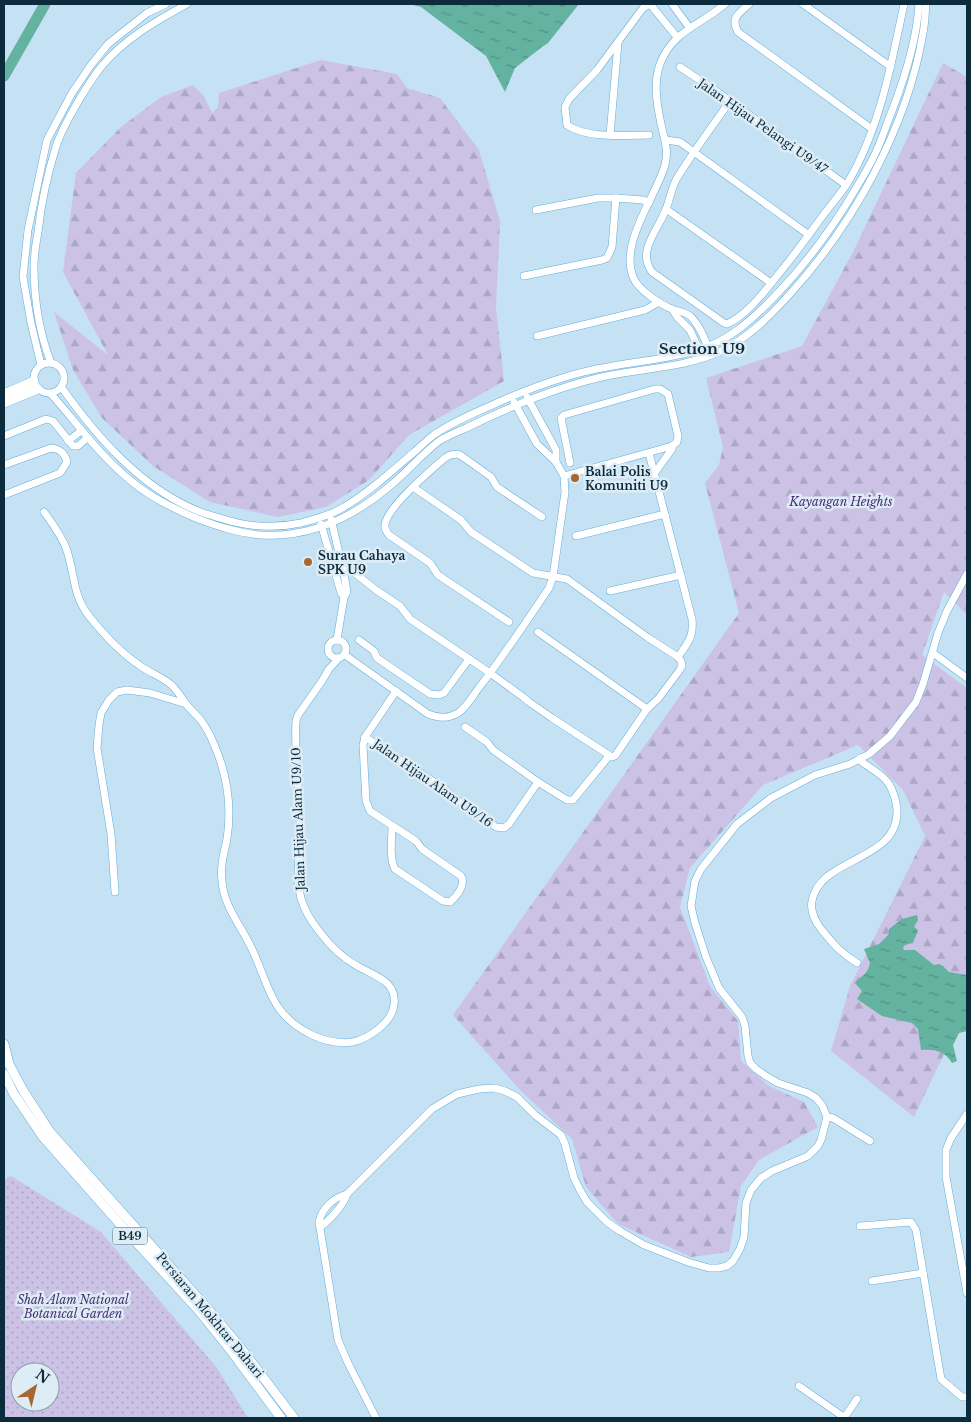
<svg xmlns="http://www.w3.org/2000/svg" width="971" height="1422" font-family="'Libre Baskerville',serif">
<style>
.forest{fill:url(#forest-firs)}
.park{fill:url(#park-dots);fill-rule:evenodd}
.water{fill:url(#water-ripples)}
.lines{fill:none;stroke-linecap:round;stroke-linejoin:round}
.river{stroke:#63b3a0;stroke-width:11}
.minor-casing{stroke:#63adda;stroke-width:8}
.major-casing{stroke:#63adda;stroke-width:10}
.minor{stroke:#fff;stroke-width:7}
.major{stroke:#fff;stroke-width:9}
.poi-dot{fill:#a86631;stroke:#deecf6;stroke-width:2}
.labels{text-anchor:middle;dominant-baseline:central;stroke-width:5;stroke-linejoin:round;paint-order:stroke}
.shield{fill:#deecf6;stroke:#4b6675;stroke-width:1}
.shield-label{font-size:11px;font-weight:bold;fill:#0c2c3e}
.street-label{font-size:12px;fill:#0c2c3e;stroke:#deecf6}
.poi-label{font-size:12px;font-weight:bold;fill:#0c2c3e;stroke:#deecf6;text-anchor:start}
.park-label{font-size:12px;font-style:italic;fill:#482f74;stroke:#deecf6}
.quarter-label{font-size:15px;font-weight:bold;fill:#0c2c3e;stroke:#deecf6}
</style>
<defs>
<pattern id="forest-firs" width="22" height="20" patternUnits="userSpaceOnUse" patternTransform="scale(1.25)"><rect width="22" height="20" fill="#cbc2e5"/><path d="M5 1l3.5 6h-7zM16 11l3.5 6h-7z" fill="#ada7c6"/></pattern>
<pattern id="park-dots" width="8" height="8" patternUnits="userSpaceOnUse" patternTransform="scale(1.25)"><rect width="8" height="8" fill="#cbc2e5"/><path d="M2 2h.1M6 6h.1" fill="none" stroke="#ada7c6" stroke-width="1.8" stroke-linecap="round"/></pattern>
<pattern id="water-ripples" width="26" height="14" patternUnits="userSpaceOnUse" patternTransform="scale(1.25)"><rect width="26" height="14" fill="#63b3a0"/><path d="M2 4q2-2 4 0t4 0M15 11q2-2 4 0t4 0" fill="none" stroke="#509284"/></pattern>
</defs>
<rect width="100%" height="100%" fill="#c5e2f5"/>
<!-- forest -->
<g class="forest">
<path d="M321,60L397,74L407,88L440,98L479,150L500,221L496,308L504,381L409,435L369,480L326,507L278,517L210,502L153,466L102,418L73,370L54,312L108,355L63,272L76,173L121,127L161,97L193,85L204,96L212,113L218,107L219,93Z"/>
<path d="M943,63L967,77V615L944,592L922,655L967,688V1006L914,1117L831,1051L850,986L925,836L903,790L858,745L763,785L690,868L680,907L710,986L738,1021L741,1061L769,1086L804,1102L818,1127L759,1160L741,1186L729,1252L691,1257L618,1224L586,1187L572,1139L520,1090L453,1015L739,613L705,483L719,465L723,447L706,378L802,346L853,252Z"/>
</g>
<!-- park -->
<path class="park" d="M11,1176L101,1232L217,1368L248,1418H4V1180ZM20,1372H50V1402H20Z"/>
<!-- water -->
<g class="water">
<path d="M409,4H579L548,43L542,47L515,68L505,92L486,56L421,7Z"/>
<path d="M917,915L918,920L914,927L918,930L913,943L905,945L903,948L904,950H915L934,965L939,964L943,966L949,972L967,975V1031L959,1033L953,1045L957,1061L952,1063C945,1051 934,1049 921,1050L918,1029L912,1023L882,1016L857,999L862,991L855,983C862,975 868,974 870,963L864,949L879,944L889,934V929L902,919Z"/>
</g>
<g class="lines">
<!-- river -->
<path class="river" d="M4,76L45,4"/>
<!-- minor casing -->
<g class="minor-casing">
<g id="minor">
<path d="M650,4L677,37"/>
<path d="M672,4L689,27"/>
<path d="M749,4C739,14 730,17 738,32L872,129"/>
<path d="M803,4L891,67"/>
<path d="M680,67L719,93L846,185"/>
<path d="M730,101C712,127 692,153 676,180C671,190 670,199 666,209C659,229 636,251 652,272L724,323L727,324C748,315 767,288 781,271C796,253 810,233 824,214C832,204 840,194 847,184C880,129 891,65 904,4"/>
<path d="M610,135L618,43"/>
<path d="M649,135C625,135 588,139 567,125L565,107L569,99L597,70L643,8L650,4"/>
<path d="M666,140L680,142L809,235"/>
<path d="M666,209L771,283"/>
<path d="M536,210L598,198H616L643,200L649,203"/>
<path d="M524,276L602,260L607,258L612,247L616,198"/>
<path d="M672,309L677,317L690,330L701,354"/>
<path d="M537,336L645,310L659,302"/>
<path d="M709,349C704,338 699,324 690,316C685,312 679,311 672,309C661,305 639,290 634,279C618,244 655,199 665,165C669,149 664,139 661,124C657,105 653,83 660,64C673,30 701,25 725,4"/>
<circle cx="49" cy="378" r="15"/>
<path d="M51,363C39,332 34,299 34,266C34,255 36,243 38,232C41,205 47,176 55,150C61,128 87,85 101,67C124,39 156,21 187,4"/>
<path d="M41,365L31,323L23,277L28,230L47,140L72,93L91,65L108,44L147,13L166,4"/>
<path d="M62,388C97,437 141,488 198,511C205,514 213,516 220,518C247,527 273,529 301,523C315,519 332,515 344,507C369,492 391,472 413,453C420,447 427,440 435,434C457,419 484,409 508,398C539,385 575,372 608,367C638,361 670,359 699,350C730,340 753,319 775,296C808,262 834,226 858,185C864,175 870,165 875,154C882,140 886,125 892,111C905,77 917,40 919,4"/>
<path d="M51,394C77,423 100,456 131,481C151,498 174,509 198,519C220,527 238,533 261,535C311,538 354,517 391,485C408,471 422,454 439,441C447,436 457,432 466,428C511,406 561,385 611,375C648,368 687,367 721,351C748,338 770,316 789,295C853,225 907,128 923,33C925,24 925,14 926,4"/>
<path d="M527,397L556,450V462"/>
<path d="M4,436L46,419L53,421L73,446H78L87,438"/>
<path d="M68,441L81,431"/>
<path d="M649,453L692,619C694,637 688,642 678,657"/>
<path d="M4,465L51,448C60,449 65,453 67,462L60,473L4,495"/>
<path d="M654,474L672,449V446"/>
<path d="M564,476L672,446L677,442L678,436L668,394L660,389H655L564,415L561,418L570,463"/>
<path d="M44,512C52,523 61,535 66,548C75,572 72,595 89,616C104,635 122,654 142,667C151,673 161,677 169,683C177,689 180,696 186,704C190,709 195,714 200,719C205,726 210,734 213,742C227,773 232,806 227,839C224,853 220,866 222,881C224,907 240,924 251,947C270,986 269,1014 312,1035C325,1041 339,1044 353,1042C369,1038 392,1023 394,1005C397,983 378,977 363,969C356,966 351,962 345,958C332,948 322,936 313,923C306,913 301,902 299,889C296,869 301,847 300,826C300,791 294,756 296,721L298,715L322,681L329,669L339,658"/>
<path d="M331,519L344,574L347,592L344,597L337,640"/>
<path d="M321,524L341,593L344,597"/>
<path d="M576,536L665,514"/>
<path d="M356,574L376,590L400,606L410,619L490,673L523,697L529,702L552,718L612,757L615,756L647,709L658,699L679,671L682,666L681,661L678,657L647,637L567,579L533,573L471,532L461,520L413,487"/>
<path d="M610,591L681,575"/>
<path d="M509,622L438,575L430,563L389,535C387,532 384,529 385,525C386,508 431,470 445,458L450,455L458,454L463,457L491,477L497,487L542,517"/>
<path d="M538,632L647,709"/>
<circle cx="337" cy="649" r="9"/>
<path d="M359,640L374,651L377,658L430,694L439,695L444,693L469,659"/>
<path d="M933,653L967,678"/>
<path d="M345,655L428,714C438,718 448,719 458,713C466,708 472,697 478,689C503,657 526,622 549,588L553,577L565,492L564,476L556,462L537,444L514,402"/>
<path d="M465,727L487,742L493,750L538,782L567,800H573L609,756"/>
<path d="M365,737L445,789L453,797L496,827L504,828L509,824L538,782"/>
<path d="M392,826C392,839 389,858 395,869L443,901L450,902C457,896 466,885 461,876L422,849L416,841L370,811L366,801L363,745L365,737L396,691"/>
<path d="M115,892L111,834L97,748L99,725L101,713L109,700L117,692L127,690L150,693L186,704"/>
<path d="M857,963C839,951 834,945 821,929C815,921 810,911 812,901C820,856 900,862 897,809C896,800 893,791 889,784C883,774 871,769 862,762L860,758"/>
<path d="M967,1114L951,1138L946,1150V1177L967,1293"/>
<path d="M827,1117L833,1118L870,1141"/>
<path d="M347,1194C333,1198 322,1208 319,1222L338,1340L348,1363L376,1418"/>
<path d="M860,1226L911,1222L916,1230L941,1379L962,1397H967"/>
<path d="M320,1227C329,1221 344,1205 347,1194L432,1109L457,1094L479,1089L494,1088L505,1091L517,1097L535,1115L561,1135L565,1144L574,1178L580,1190L587,1202L607,1222L620,1231L644,1245L688,1262L709,1268H719L727,1266L733,1261L740,1249L744,1237L746,1203L751,1190L761,1178L772,1171L808,1156L818,1146L821,1140L827,1117L822,1105L816,1098L808,1093L778,1083L766,1076L756,1069L750,1063L748,1056L745,1026L742,1017L719,988L706,957L695,923L691,906L695,881L701,869L737,824L771,798L815,775L850,764L869,754L890,736L916,702L923,684L938,633L947,611L967,574"/>
<path d="M872,1281L923,1273"/>
<path d="M799,1386L845,1418"/>
<path d="M844,1418L857,1399"/>
</g>
</g>
<!-- major casing -->
<g class="major-casing">
<g id="major">
<path d="M4,394L34,381"/>
<path d="M4,403L38,389"/>
<path d="M4,1044L9,1064L24,1092L50,1132L207,1308L240,1347L294,1418"/>
<path d="M4,1074L14,1094L43,1137L127,1232L200,1312L232,1352L281,1418"/>
</g>
</g>
<!-- minor -->
<use href="#minor" class="minor"/>
<!-- major -->
<use href="#major" class="major"/>
</g>
<!-- markers -->
<g class="poi-dot">
<circle cx="575" cy="478" r="5"/>
<circle cx="308" cy="562" r="5"/>
</g>
<g class="labels">
<!-- shield labels -->
<rect class="shield" x="112.5" y="1227.5" width="35" height="17" rx="4"/>
<g class="shield-label">
<text x="130" y="1236">B49</text>
</g>
<!-- street labels -->
<g class="street-label">
<text transform="translate(763 126) rotate(35)">Jalan Hijau Pelangi U9/47</text>
<text transform="translate(433 783) rotate(35)">Jalan Hijau Alam U9/16</text>
<text transform="translate(298 819) rotate(-92)">Jalan Hijau Alam U9/10</text>
<text transform="translate(210 1315) rotate(50)">Persiaran Mokhtar Dahari</text>
</g>
<!-- poi labels -->
<g class="poi-label">
<text x="585" y="471">Balai Polis<tspan x="585" dy="14">Komuniti U9</tspan></text>
<text x="318" y="555">Surau Cahaya<tspan x="318" dy="14">SPK U9</tspan></text>
</g>
<!-- park labels -->
<g class="park-label">
<text x="841" y="501">Kayangan Heights</text>
<text x="73" y="1299">Shah Alam National<tspan x="73" dy="14">Botanical Garden</tspan></text>
</g>
<!-- quarter labels -->
<g class="quarter-label">
<text x="702" y="348">Section U9</text>
</g>
</g>
<!-- border -->
<rect width="971" height="1422" fill="none" stroke="#0c2c3e" stroke-width="10"/>
<!-- north arrow -->
<g transform="translate(35 1387) rotate(35)"><circle r="24" fill="#deecf6" stroke="#8a9fac"/>
<path d="M0-4L9 19L0 12L-9 19Z" fill="#a86631"/>
<text y="-8" font-size="14" font-weight="bold" text-anchor="middle" fill="#0c2c3e">N</text>
</g>
</svg>
